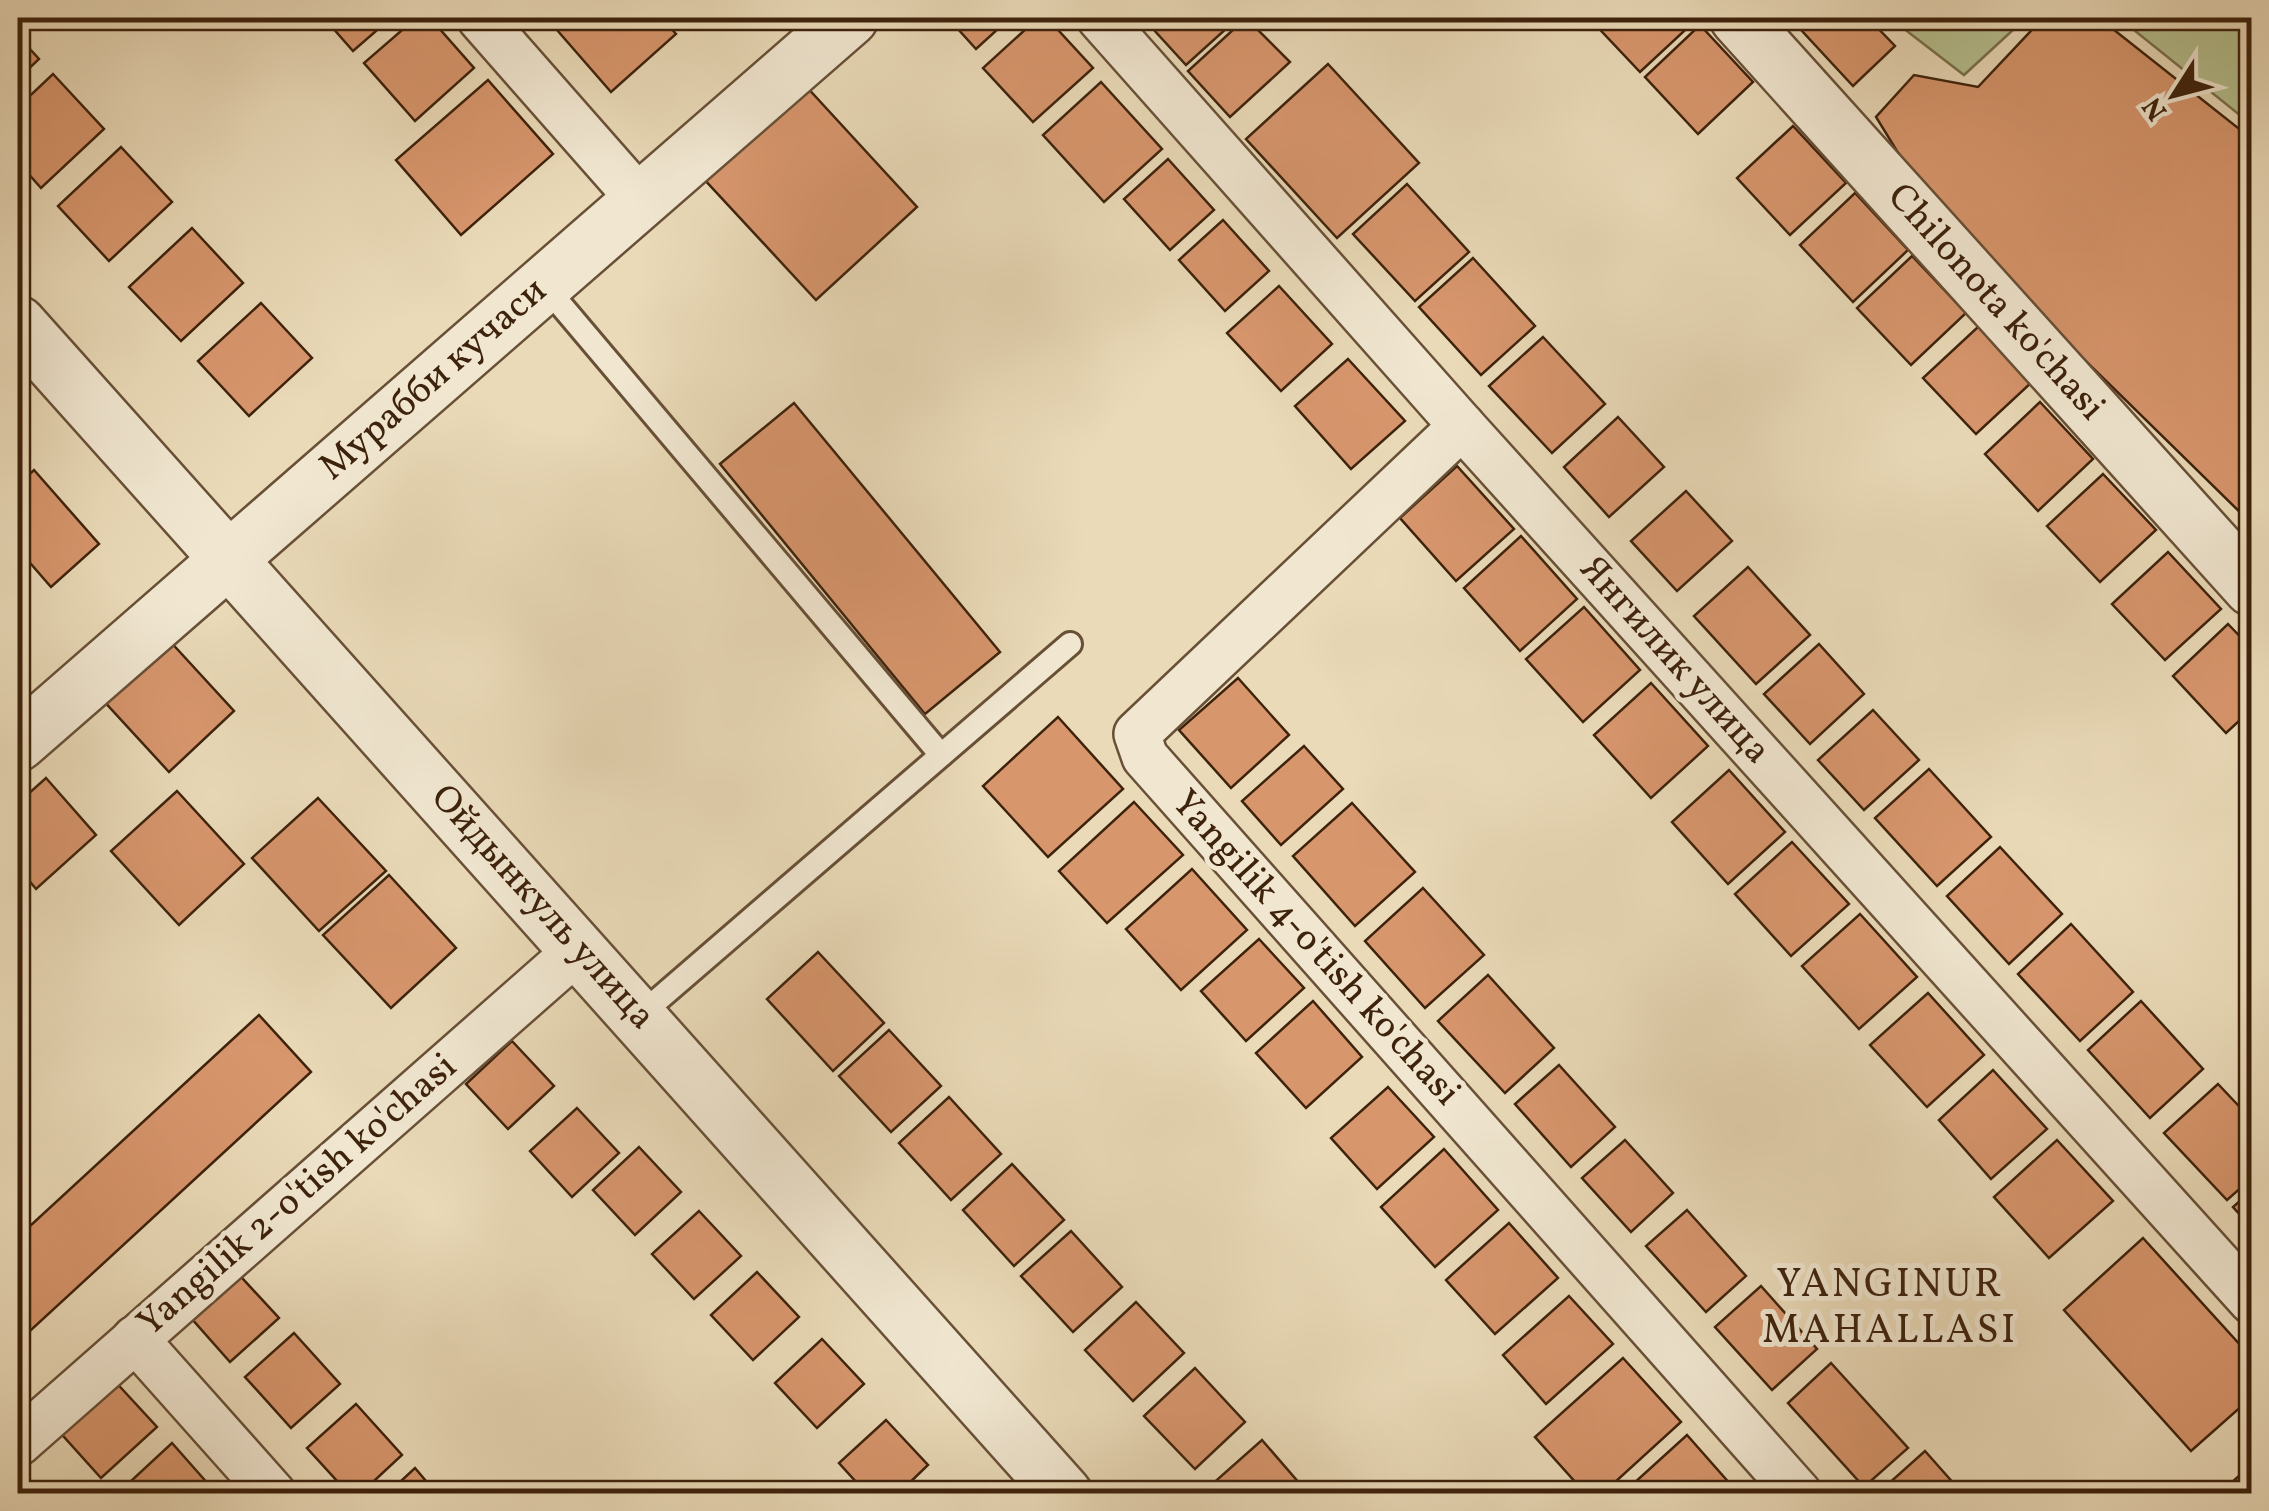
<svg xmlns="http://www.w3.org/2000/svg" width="2269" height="1511" font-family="Vollkorn,serif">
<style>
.green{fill:#b6c08f;stroke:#7a714e;stroke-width:2.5}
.building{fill:#d8966d;stroke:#3d220c;stroke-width:2.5}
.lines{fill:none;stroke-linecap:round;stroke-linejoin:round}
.service-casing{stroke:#685037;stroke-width:28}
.minor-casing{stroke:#685037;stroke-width:50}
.tertiary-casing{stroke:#685037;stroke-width:60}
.service{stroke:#f1e7d1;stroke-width:22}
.minor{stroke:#f1e7d1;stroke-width:45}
.tertiary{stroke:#f1e7d1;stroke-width:55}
.labels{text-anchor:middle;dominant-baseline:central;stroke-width:10;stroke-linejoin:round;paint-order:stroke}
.street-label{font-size:38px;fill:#3d220c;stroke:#f1e7d1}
.neighbourhood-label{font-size:40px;letter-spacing:2.5px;fill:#3d220c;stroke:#f1e7d1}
</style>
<rect width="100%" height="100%" fill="#eadab8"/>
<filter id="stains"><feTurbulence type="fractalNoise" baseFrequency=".002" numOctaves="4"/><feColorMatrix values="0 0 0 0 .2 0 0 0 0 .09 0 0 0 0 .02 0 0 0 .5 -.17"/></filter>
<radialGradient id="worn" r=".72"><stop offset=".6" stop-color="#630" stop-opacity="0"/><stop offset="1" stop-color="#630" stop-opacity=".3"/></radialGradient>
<!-- green -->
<g class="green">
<path d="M1890,18H2026L1964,75Z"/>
<path d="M2119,18H2251V125V124Z"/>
</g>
<!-- building -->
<g class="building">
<path d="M324,18H391L353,51Z"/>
<path d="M416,18H430L474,68L415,121L364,63Z"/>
<path d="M555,18H662L676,34L611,92L550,22Z"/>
<path d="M948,18H1010L976,49Z"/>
<path d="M1038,18H1047L1093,68L1033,122L983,68Z"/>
<path d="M1143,18H1238L1186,65Z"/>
<path d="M1246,18L1290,62L1230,117L1188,71Z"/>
<path d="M1589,18H1693L1696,20L1640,72Z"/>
<path d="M1790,18H1868L1895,46L1853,86Z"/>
<path d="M2043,18H2099L2252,139V524L1935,213L1876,117L1914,75L1978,87Z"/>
<path d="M1700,25L1753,82L1698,134L1645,77Z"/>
<path d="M18,36L39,59L18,79Z"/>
<path d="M1328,64L1419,163L1337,238L1246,139Z"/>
<path d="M53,74L104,129L41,188L18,162V107Z"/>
<path d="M488,80L553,154L461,235L396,160Z"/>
<path d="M1101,82L1162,149L1104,202L1043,135Z"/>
<path d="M804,84L917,207L816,300L703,178Z"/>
<path d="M1793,126L1846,183L1790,235L1737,178Z"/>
<path d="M121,147L172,202L109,261L58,206Z"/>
<path d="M1168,159L1214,210L1170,250L1124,199Z"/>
<path d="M1407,184L1469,252L1415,301L1353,234Z"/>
<path d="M1855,193L1908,250L1853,302L1800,245Z"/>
<path d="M1223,220L1269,271L1225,311L1179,260Z"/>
<path d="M192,228L243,283L181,341L129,287Z"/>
<path d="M1912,256L1966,313L1911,365L1857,308Z"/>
<path d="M1473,258L1535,326L1481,375L1419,307Z"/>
<path d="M1279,286L1332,344L1281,391L1227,333Z"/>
<path d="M261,303L312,358L249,416L198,361Z"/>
<path d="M1979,326L2032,382L1976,434L1923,378Z"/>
<path d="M1543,337L1605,404L1552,453L1489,386Z"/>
<path d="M1348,359L1405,421L1351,469L1295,406Z"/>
<path d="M2040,402L2093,459L2038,511L1985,454Z"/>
<path d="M794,403L1000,652L925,714L720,464Z"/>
<path d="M1618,417L1664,467L1609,517L1564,467Z"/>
<path d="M1457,466L1514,529L1456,581L1400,518Z"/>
<path d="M34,470L99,544L51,587L18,549V485Z"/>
<path d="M2103,474L2156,530L2100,582L2047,526Z"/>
<path d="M1686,491L1732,541L1677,591L1631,541Z"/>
<path d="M1521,536L1577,599L1520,651L1464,588Z"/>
<path d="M2168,552L2221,609L2165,660L2112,604Z"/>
<path d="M1748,567L1810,635L1756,684L1694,616Z"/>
<path d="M1584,607L1640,670L1583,722L1526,659Z"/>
<path d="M2228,624L2252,649V709L2226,733L2173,676Z"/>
<path d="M167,638L234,711L169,772L101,698Z"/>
<path d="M1819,644L1864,694L1810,744L1764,694Z"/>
<path d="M1238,678L1289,735L1231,788L1179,730Z"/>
<path d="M1651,683L1708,746L1651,798L1594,735Z"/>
<path d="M1873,710L1919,760L1864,810L1818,760Z"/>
<path d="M1058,717L1123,789L1048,857L983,786Z"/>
<path d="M1304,746L1343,789L1281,845L1242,801Z"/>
<path d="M1929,769L1991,837L1937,886L1875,818Z"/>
<path d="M1729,770L1785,832L1728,884L1672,822Z"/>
<path d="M46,778L96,835L36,889L18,867V803Z"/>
<path d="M177,791L244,864L179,925L111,851Z"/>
<path d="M318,798L386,871L319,931L252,858Z"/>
<path d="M1134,802L1183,855L1107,923L1059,871Z"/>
<path d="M1352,803L1415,872L1355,926L1293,856Z"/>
<path d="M1792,842L1849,904L1791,956L1735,894Z"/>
<path d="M2000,847L2062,914L2009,964L1947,896Z"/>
<path d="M1192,869L1247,930L1181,990L1126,929Z"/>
<path d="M389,875L456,948L391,1008L323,935Z"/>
<path d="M1423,888L1484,955L1425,1008L1365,941Z"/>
<path d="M1860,914L1917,977L1859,1029L1802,966Z"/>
<path d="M2071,924L2133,992L2080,1041L2018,974Z"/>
<path d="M1259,939L1304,988L1246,1041L1201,991Z"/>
<path d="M818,952L884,1023L833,1071L767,999Z"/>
<path d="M1488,975L1554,1048L1505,1093L1438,1021Z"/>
<path d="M1928,993L1984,1055L1927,1107L1870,1045Z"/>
<path d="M1313,1001L1362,1057L1306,1108L1256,1053Z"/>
<path d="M2141,1001L2203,1069L2150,1118L2088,1050Z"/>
<path d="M259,1015L311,1072L18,1342V1237Z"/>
<path d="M889,1030L941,1086L891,1132L839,1076Z"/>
<path d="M512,1041L554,1086L508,1129L466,1084Z"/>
<path d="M1559,1065L1615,1127L1571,1167L1515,1104Z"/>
<path d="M1993,1070L2047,1129L1991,1179L1939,1120Z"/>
<path d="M2218,1084L2252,1120V1178L2227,1200L2164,1133Z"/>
<path d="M1388,1087L1434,1137L1377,1189L1331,1138Z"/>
<path d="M949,1097L1001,1154L951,1200L899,1143Z"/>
<path d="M577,1108L619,1153L572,1197L530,1151Z"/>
<path d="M1625,1140L1673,1193L1631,1232L1582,1178Z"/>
<path d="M2057,1140L2113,1201L2049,1258L1994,1197Z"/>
<path d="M639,1147L681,1192L635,1235L593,1190Z"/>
<path d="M1444,1149L1498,1210L1435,1267L1381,1207Z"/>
<path d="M1012,1164L1064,1220L1014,1266L963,1210Z"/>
<path d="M2252,1190V1228L2233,1207Z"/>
<path d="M1687,1210L1746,1276L1706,1312L1646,1246Z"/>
<path d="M699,1211L741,1256L694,1299L652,1254Z"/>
<path d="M1509,1223L1558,1278L1495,1334L1446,1280Z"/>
<path d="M1071,1231L1122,1287L1073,1332L1021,1276Z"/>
<path d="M2143,1238L2252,1358V1397L2191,1451L2064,1310Z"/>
<path d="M232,1267L279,1318L230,1362L184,1310Z"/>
<path d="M757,1272L799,1317L753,1360L711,1315Z"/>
<path d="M1761,1286L1817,1349L1772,1390L1715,1327Z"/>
<path d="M1569,1296L1613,1344L1546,1404L1503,1355Z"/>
<path d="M1136,1302L1184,1353L1133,1401L1085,1350Z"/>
<path d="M294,1333L340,1384L291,1428L245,1377Z"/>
<path d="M822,1339L864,1384L817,1428L775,1383Z"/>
<path d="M1623,1358L1681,1422L1602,1494H1586L1535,1437Z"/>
<path d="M1831,1363L1908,1448L1864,1487L1788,1403Z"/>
<path d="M1195,1368L1245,1422L1195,1469L1144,1416Z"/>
<path d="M111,1377L157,1427L101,1478L56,1428Z"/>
<path d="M356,1404L402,1455L360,1494H349L307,1448Z"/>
<path d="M886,1420L928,1465L898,1494H867L839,1463Z"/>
<path d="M1687,1435L1739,1494H1622Z"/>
<path d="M1262,1440L1307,1492L1217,1494L1210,1486Z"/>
<path d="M172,1443L217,1494H117Z"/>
<path d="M1925,1451L1963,1494H1877Z"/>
<path d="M2252,1464V1494H2219Z"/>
<path d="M415,1468L437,1494H387Z"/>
</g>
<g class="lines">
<!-- service casing -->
<g class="service-casing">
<g id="service">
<path d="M544,285L941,755"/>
<path d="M639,1016L1070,644"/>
</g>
</g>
<!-- minor casing -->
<g class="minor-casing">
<g id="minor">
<path d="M480,18L641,201"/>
<path d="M1100,18L1462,426L2252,1301"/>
<path d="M1462,426L1137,734L1145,757L1799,1494"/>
<path d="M135,1339L273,1494"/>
<path d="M18,1443L579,949"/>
</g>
</g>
<!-- tertiary casing -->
<g class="tertiary-casing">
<g id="tertiary">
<path d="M1738,18L2252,588"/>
<path d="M18,324L1064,1494"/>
<path d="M18,743L850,18"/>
</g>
</g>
<!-- service -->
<use href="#service" class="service"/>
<!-- minor -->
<use href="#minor" class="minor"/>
<!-- tertiary -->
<use href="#tertiary" class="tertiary"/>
</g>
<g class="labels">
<!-- street labels -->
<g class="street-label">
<text transform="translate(1995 303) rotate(48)">Chilonota ko'chasi</text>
<text transform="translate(434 380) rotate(-41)">Мурабби кучаси</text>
<text transform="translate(1674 661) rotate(48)">Янгилик улица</text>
<text transform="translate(542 908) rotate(48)">Ойдынкуль улица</text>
<text transform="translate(1315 949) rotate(48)">Yangilik 4-o'tish ko'chasi</text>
<text transform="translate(298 1196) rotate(-41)">Yangilik 2-o'tish ko'chasi</text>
</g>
<!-- neighbourhood labels -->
<g class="neighbourhood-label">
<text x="1890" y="1286">YANGINUR<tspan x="1890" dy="46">MAHALLASI</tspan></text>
</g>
</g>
<!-- margin -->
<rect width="2269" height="1511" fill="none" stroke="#eadab8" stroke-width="60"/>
<rect x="20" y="20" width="2229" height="1471" fill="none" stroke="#3d220c" stroke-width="5"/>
<rect x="30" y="30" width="2209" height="1451" fill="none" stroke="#3d220c" stroke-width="2.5"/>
<!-- north arrow -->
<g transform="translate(2174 95) rotate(234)" stroke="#f1e7d1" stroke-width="8" paint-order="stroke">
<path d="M0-8L18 38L0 25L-18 38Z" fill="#3d220c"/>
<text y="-15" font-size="28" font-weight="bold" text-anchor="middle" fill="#3d220c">N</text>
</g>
<rect width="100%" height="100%" filter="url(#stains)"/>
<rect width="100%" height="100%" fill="url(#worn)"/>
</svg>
